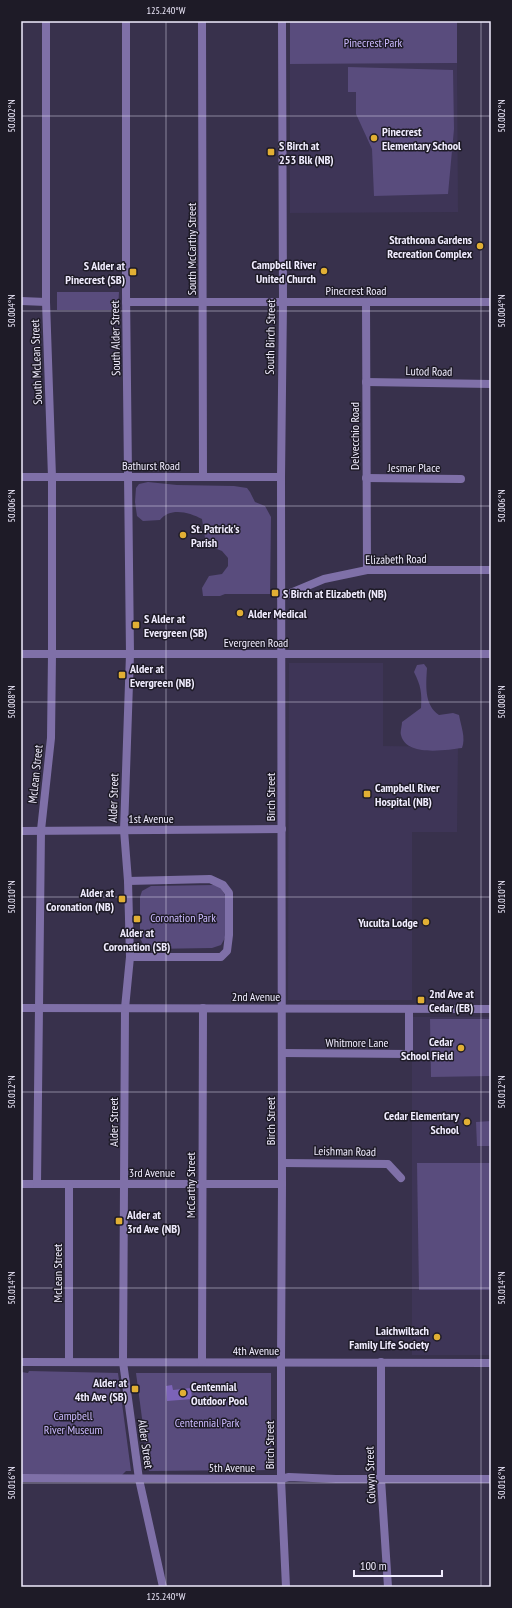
<svg xmlns="http://www.w3.org/2000/svg" width="512" height="1608" font-family="'PT Sans Narrow',sans-serif">
<style>
.built{fill:#3e3557}
.green{fill:#594c7d}
.water{fill:#7c63b8}
.lines{fill:none;stroke-linecap:round;stroke-linejoin:round}
.minor{stroke:#7f70a8;stroke-width:8}
.ticks{fill:none;stroke:#f0ecfe;stroke-width:1;stroke-opacity:0.45}
.poi-dot{fill:#e1af34;stroke:#1e1b27;stroke-width:1.5}
.labels{text-anchor:middle;dominant-baseline:central;stroke-width:3;stroke-linejoin:round;paint-order:stroke}
.park-label{font-size:12px;fill:#cbbafe;stroke:#1e1b27}
.poi-label{font-size:12px;font-weight:bold;fill:#f0ecfe;stroke:#1e1b27;text-anchor:start}
.street-label{font-size:12px;fill:#f0ecfe;stroke:#1e1b27}
.neatline{fill:none;stroke:#f0ecfe;stroke-width:1.5}
.ticks-label{font-size:10px;text-anchor:middle;fill:#f0ecfe}
</style>
<rect width="100%" height="100%" fill="#38314c"/>
<!-- built -->
<g class="built">
<path d="M457,63L458,212L290,213V64Z"/>
<path d="M289,663H383V746L458,747L457,832H412V1000H288Z"/>
<rect x="412" y="1017" width="79" height="338"/>
</g>
<!-- green -->
<g class="green">
<path d="M290,21H457V63L290,64Z"/>
<path d="M348,67L453,70L454,129L448,194L374,196L372,149L356,114V92H348Z"/>
<path d="M57,292H119L118,310H57Z"/>
<path d="M148,482L177,485L234,486L247,488L250,492L255,502L265,506L271,517L270,594H225L220,596H203L202,588L209,576L222,574L228,566V558L222,551L212,547L205,538L202,519C189,512 170,507 160,520L143,521L137,516L135,502L136,488L139,484Z"/>
<path d="M424,664L427,668C426,685 424,705 439,715L453,713L459,715C461,726 466,738 462,748C446,750 406,757 401,735C400,732 402,726 402,722L421,708C422,693 421,686 414,672L417,665Z"/>
<path d="M214,885L220,887L225,895L226,936L221,945L212,948L150,949L144,946L140,938V897L142,891L151,886Z"/>
<path d="M430,1019H491V1076L431,1077Z"/>
<path d="M491,1121V1146H477L476,1122Z"/>
<path d="M417,1163H491V1290H419Z"/>
<path d="M29,1371L118,1373L131,1471H126L122,1475L21,1474V1372L28,1373Z"/>
<path d="M136,1373H271V1470L149,1471Z"/>
</g>
<!-- water -->
<path class="water" d="M172,1385L173,1390L191,1388L192,1399L167,1401L166,1386Z"/>
<g class="lines">
<!-- minor -->
<g class="minor">
<path d="M126,21V293L130,654L124,830L128,881L130,957L125,1008L123,1362L139,1479L163,1587"/>
<path d="M202,21L203,477"/>
<path d="M282,21L283,302L281,477L282,1184L281,1362V1479L286,1587"/>
<path d="M21,301L46,302"/>
<path d="M126,302H491"/>
<path d="M366,302L367,570"/>
<path d="M366,382L491,384"/>
<path d="M21,477H281"/>
<path d="M366,478L461,479"/>
<path d="M281,597L324,579L367,570H491"/>
<path d="M21,654H491"/>
<path d="M21,831L282,829"/>
<path d="M128,881L210,879L223,885L229,893V935L227,951L221,957H130"/>
<path d="M21,1008L491,1009"/>
<path d="M282,1053L409,1054V1009"/>
<path d="M282,1163L388,1164L401,1178"/>
<path d="M21,1184H282"/>
<path d="M37,1184L41,830L51,738L52,654V477L46,302V21"/>
<path d="M69,1184V1362"/>
<path d="M21,1362L491,1363"/>
<path d="M202,1362L203,1008"/>
<path d="M381,1362V1479L388,1587"/>
<path d="M21,1478L281,1479L289,1477L336,1479H491"/>
</g>
</g>
<!-- ticks -->
<path class="ticks" d="M166,21V1587M481,21V1587M21,116H491M21,311H491M21,506H491M21,702H491M21,897H491M21,1092H491M21,1288H491M21,1483H491"/>
<!-- markers -->
<g class="poi-dot">
<circle cx="374" cy="138" r="4"/>
<rect x="267" y="148" width="8" height="8" rx="2"/>
<circle cx="480" cy="246" r="4"/>
<circle cx="324" cy="271" r="4"/>
<rect x="129" y="268" width="8" height="8" rx="2"/>
<circle cx="183" cy="535" r="4"/>
<rect x="271" y="589" width="8" height="8" rx="2"/>
<circle cx="240" cy="613" r="4"/>
<rect x="132" y="621" width="8" height="8" rx="2"/>
<rect x="118" y="671" width="8" height="8" rx="2"/>
<rect x="363" y="790" width="8" height="8" rx="2"/>
<rect x="118" y="895" width="8" height="8" rx="2"/>
<rect x="133" y="915" width="8" height="8" rx="2"/>
<circle cx="426" cy="922" r="4"/>
<rect x="417" y="996" width="8" height="8" rx="2"/>
<circle cx="461" cy="1048" r="4"/>
<circle cx="467" cy="1122" r="4"/>
<rect x="115" y="1217" width="8" height="8" rx="2"/>
<circle cx="437" cy="1337" r="4"/>
<rect x="131" y="1385" width="8" height="8" rx="2"/>
<circle cx="183" cy="1393" r="4"/>
</g>
<g class="labels">
<!-- park labels -->
<g class="park-label">
<text x="373" y="42">Pinecrest Park</text>
<text x="183" y="917">Coronation Park</text>
<text x="73" y="1415">Campbell<tspan x="73" dy="14">River Museum</tspan></text>
<text x="207" y="1422">Centennial Park</text>
</g>
<!-- poi labels -->
<g class="poi-label">
<text x="382" y="131">Pinecrest<tspan x="382" dy="14">Elementary School</tspan></text>
<text x="279" y="145">S Birch at<tspan x="279" dy="14">253 Blk (NB)</tspan></text>
<text x="472" y="239" text-anchor="end">Strathcona Gardens<tspan x="472" dy="14">Recreation Complex</tspan></text>
<text x="316" y="264" text-anchor="end">Campbell River<tspan x="316" dy="14">United Church</tspan></text>
<text x="125" y="265" text-anchor="end">S Alder at<tspan x="125" dy="14">Pinecrest (SB)</tspan></text>
<text x="191" y="528">St. Patrick's<tspan x="191" dy="14">Parish</tspan></text>
<text x="283" y="593">S Birch at Elizabeth (NB)</text>
<text x="248" y="613">Alder Medical</text>
<text x="144" y="618">S Alder at<tspan x="144" dy="14">Evergreen (SB)</tspan></text>
<text x="130" y="668">Alder at<tspan x="130" dy="14">Evergreen (NB)</tspan></text>
<text x="375" y="787">Campbell River<tspan x="375" dy="14">Hospital (NB)</tspan></text>
<text x="114" y="892" text-anchor="end">Alder at<tspan x="114" dy="14">Coronation (NB)</tspan></text>
<text x="418" y="922" text-anchor="end">Yuculta Lodge</text>
<text x="137" y="932" text-anchor="middle">Alder at<tspan x="137" dy="14">Coronation (SB)</tspan></text>
<text x="429" y="993">2nd Ave at<tspan x="429" dy="14">Cedar (EB)</tspan></text>
<text x="453" y="1041" text-anchor="end">Cedar<tspan x="453" dy="14">School Field</tspan></text>
<text x="459" y="1115" text-anchor="end">Cedar Elementary<tspan x="459" dy="14">School</tspan></text>
<text x="127" y="1214">Alder at<tspan x="127" dy="14">3rd Ave (NB)</tspan></text>
<text x="429" y="1330" text-anchor="end">Laichwiltach<tspan x="429" dy="14">Family Life Society</tspan></text>
<text x="127" y="1382" text-anchor="end">Alder at<tspan x="127" dy="14">4th Ave (SB)</tspan></text>
<text x="191" y="1386">Centennial<tspan x="191" dy="14">Outdoor Pool</tspan></text>
</g>
<!-- street labels -->
<g class="street-label">
<text transform="translate(191 249) rotate(-90)">South McCarthy Street</text>
<text x="356" y="290">Pinecrest Road</text>
<text transform="translate(270 337) rotate(-89)">South Birch Street</text>
<text transform="translate(115 338) rotate(-91)">South Alder Street</text>
<text transform="translate(36 362) rotate(-92)">South McLean Street</text>
<text transform="translate(429 371) rotate(1)">Lutod Road</text>
<text transform="translate(354 436) rotate(-90)">Delvecchio Road</text>
<text x="151" y="465">Bathurst Road</text>
<text x="414" y="467">Jesmar Place</text>
<text transform="translate(396 559) rotate(-1)">Elizabeth Road</text>
<text x="256" y="642">Evergreen Road</text>
<text transform="translate(35 774) rotate(-84)">McLean Street</text>
<text transform="translate(270 797) rotate(-90)">Birch Street</text>
<text transform="translate(113 798) rotate(-88)">Alder Street</text>
<text x="151" y="818">1st Avenue</text>
<text x="256" y="996">2nd Avenue</text>
<text x="357" y="1042">Whitmore Lane</text>
<text transform="translate(270 1121) rotate(-90)">Birch Street</text>
<text transform="translate(113 1122) rotate(-90)">Alder Street</text>
<text transform="translate(345 1151) rotate(1)">Leishman Road</text>
<text x="152" y="1172">3rd Avenue</text>
<text transform="translate(190 1185) rotate(-90)">McCarthy Street</text>
<text transform="translate(57 1273) rotate(-90)">McLean Street</text>
<text x="256" y="1350">4th Avenue</text>
<text transform="translate(146 1444) rotate(82)">Alder Street</text>
<text transform="translate(269 1445) rotate(-90)">Birch Street</text>
<text x="232" y="1467">5th Avenue</text>
<text transform="translate(370 1475) rotate(-92)">Colwyn Street</text>
</g>
</g>
<!-- border -->
<rect width="512" height="1608" fill="none" stroke="#1e1b27" stroke-width="44"/>
<!-- scale -->
<path d="M354 1570v6h88v-6" fill="none" stroke="#f0ecfe" stroke-width="2"/>
<text x="360" y="1570" font-size="12" fill="#f0ecfe" stroke="#1e1b27" stroke-width="3" paint-order="stroke">100 m</text>
<rect x="22" y="22" width="468" height="1564" class="neatline"/>
<g class="ticks-label">
<text x="166" y="14">125.240°W</text>
<text transform="translate(501 116) rotate(-90)" y="4">50.002°N</text>
<text transform="translate(11 116) rotate(-90)" y="4">50.002°N</text>
<text transform="translate(501 311) rotate(-90)" y="4">50.004°N</text>
<text transform="translate(11 311) rotate(-90)" y="4">50.004°N</text>
<text transform="translate(501 506) rotate(-90)" y="4">50.006°N</text>
<text transform="translate(11 506) rotate(-90)" y="4">50.006°N</text>
<text transform="translate(11 702) rotate(-90)" y="4">50.008°N</text>
<text transform="translate(501 702) rotate(-90)" y="4">50.008°N</text>
<text transform="translate(11 897) rotate(-90)" y="4">50.010°N</text>
<text transform="translate(501 897) rotate(-90)" y="4">50.010°N</text>
<text transform="translate(11 1092) rotate(-90)" y="4">50.012°N</text>
<text transform="translate(501 1092) rotate(-90)" y="4">50.012°N</text>
<text transform="translate(11 1288) rotate(-90)" y="4">50.014°N</text>
<text transform="translate(501 1288) rotate(-90)" y="4">50.014°N</text>
<text transform="translate(501 1483) rotate(-90)" y="4">50.016°N</text>
<text transform="translate(11 1483) rotate(-90)" y="4">50.016°N</text>
<text x="166" y="1600">125.240°W</text>
</g>
</svg>
